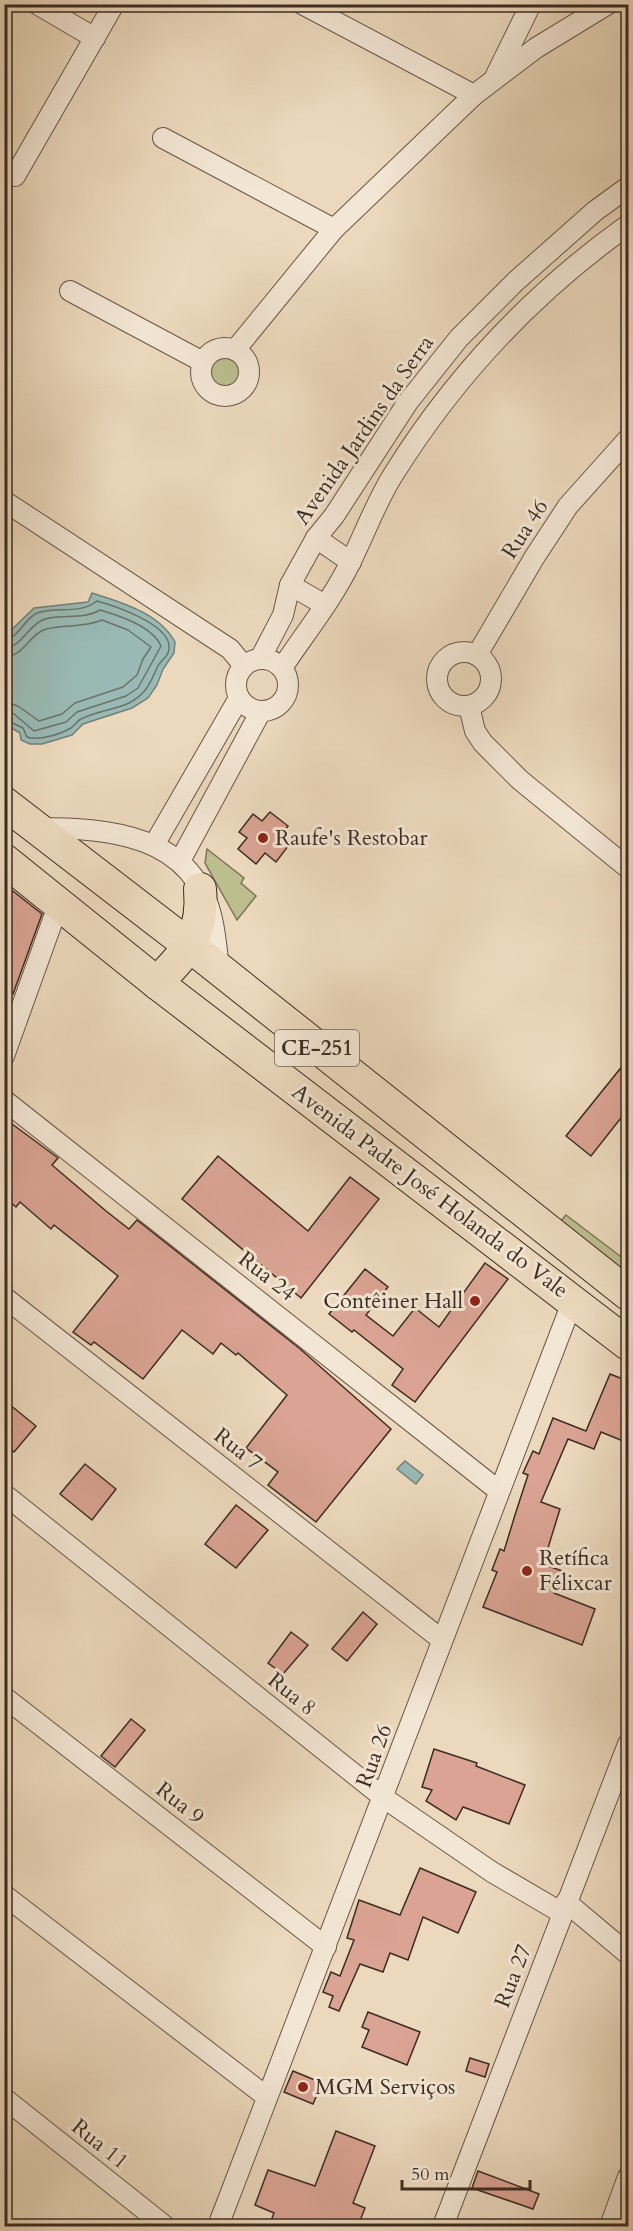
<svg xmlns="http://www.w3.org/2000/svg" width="633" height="2231" font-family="Cardo,serif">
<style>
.green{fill:#bcbe8e;stroke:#7c7558;stroke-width:1.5}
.water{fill:#99bab4;stroke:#748179;stroke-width:1.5}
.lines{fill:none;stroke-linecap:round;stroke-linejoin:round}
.shore{stroke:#6a736a;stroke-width:1.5}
.building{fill:#daa393;stroke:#3c2c21;stroke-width:1.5}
.street-casing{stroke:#685748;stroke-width:22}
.primary-casing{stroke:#3c2c21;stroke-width:34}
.street{stroke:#f3e6d4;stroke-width:20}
.primary{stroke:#ecd9bd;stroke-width:32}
.poi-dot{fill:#8f2418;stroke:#f3e6d4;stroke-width:2}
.labels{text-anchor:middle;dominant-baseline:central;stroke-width:6;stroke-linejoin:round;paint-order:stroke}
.shield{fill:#f3e6d4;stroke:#736457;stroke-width:1.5}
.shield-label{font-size:21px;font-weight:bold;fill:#3c2c21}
.street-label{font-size:22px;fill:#3c2c21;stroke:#f3e6d4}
.poi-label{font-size:22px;fill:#3c2c21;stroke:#f3e6d4;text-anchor:start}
</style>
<rect width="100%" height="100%" fill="#ecd9bd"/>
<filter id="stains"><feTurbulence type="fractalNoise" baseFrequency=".00333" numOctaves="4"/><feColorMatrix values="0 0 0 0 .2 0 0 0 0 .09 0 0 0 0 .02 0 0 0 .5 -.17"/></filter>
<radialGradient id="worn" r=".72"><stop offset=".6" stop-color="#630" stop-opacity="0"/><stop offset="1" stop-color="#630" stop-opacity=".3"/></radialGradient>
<!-- green -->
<g class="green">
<circle cx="225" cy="372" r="16"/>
<path d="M207,849L244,878L241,883L256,896L237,920L205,863Z"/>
<path d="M566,1215L628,1262V1277L560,1222Z"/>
</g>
<!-- water -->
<g class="water">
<path d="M92,593C123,603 159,613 175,642L174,653L163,669L157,685L148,698L132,708L83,724L72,735L42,744H30L21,740L20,733L5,724V636L34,608L88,602Z"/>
<path d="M405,1461L423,1475L416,1484L397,1469Z"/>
</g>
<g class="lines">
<!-- shore -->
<g class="shore">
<path d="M4,640C19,638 25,618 37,613C57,606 80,615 97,601C115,606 166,623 169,645C171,656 160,660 157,668C150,684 145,695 129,703C114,710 96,711 81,719C77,721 75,725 71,728C61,734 39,741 27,737L23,728L4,719"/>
<path d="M4,648C21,647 26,630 39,622C54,612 82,621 100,610C120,616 152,626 161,646L138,688L126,696L77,712L66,722L34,731L14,714L4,711"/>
<path d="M4,657C25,656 29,634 46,629C65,624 84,628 102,620L128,630L151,647L143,659L137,675L123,687L75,703L62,714L39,721L18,706L4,702"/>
</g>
</g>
<!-- building -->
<g class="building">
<path d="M270,812L288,826L279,837L289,845L276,862L265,853L256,864L238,849L247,838L239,832L253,814L262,821Z"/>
<path d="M4,884L42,914L13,994L4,987Z"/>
<path d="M628,1059V1109L591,1156L566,1136Z"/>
<path d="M4,1118L58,1158L52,1165L106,1211L129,1229L137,1220L299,1348L391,1429L316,1522L268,1485L278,1472L246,1448L287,1395L238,1353L236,1355L221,1343L213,1354L182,1330L143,1379L94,1342L91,1345L73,1332L118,1276L54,1225L51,1229L20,1202L16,1207L4,1197Z"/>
<path d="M218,1156L308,1231L350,1177L379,1199L301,1298L182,1199Z"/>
<path d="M485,1263L508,1279L415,1402L392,1385L403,1369L354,1330L352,1332L329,1314L365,1269L388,1287L366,1315L393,1336L415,1308L439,1327Z"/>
<path d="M610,1374L628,1381V1428L623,1441L601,1432L594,1449L568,1439L541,1502L560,1509L543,1564L562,1571L554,1593L595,1609L582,1645L483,1607L497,1572L492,1570L500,1549L504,1551L515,1515L528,1475L523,1473L533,1451L539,1454L553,1418L586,1431Z"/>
<path d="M4,1400L36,1426L14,1452L4,1444Z"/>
<path d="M85,1464L116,1489L92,1520L60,1494Z"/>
<path d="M236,1505L268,1530L236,1568L205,1544Z"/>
<path d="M363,1612L377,1624L347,1661L332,1649Z"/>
<path d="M291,1632L308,1645L283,1674L268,1663Z"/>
<path d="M131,1719L145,1730L115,1767L101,1756Z"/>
<path d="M434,1749L477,1763L476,1766L525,1785L509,1824L463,1807L456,1820L426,1801L432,1790L422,1787Z"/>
<path d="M420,1868L476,1892L458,1933L423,1917L408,1960L390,1953L383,1972L360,1964L339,2011L329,2007L333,1996L323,1992L331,1972L340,1976L354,1940L347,1938L359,1900L400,1915Z"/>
<path d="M368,2012L420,2032L407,2065L362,2047L369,2030L362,2027Z"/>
<path d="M470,2058L489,2064L485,2077L466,2071Z"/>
<path d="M293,2071L322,2083L313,2104L284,2092Z"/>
<path d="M336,2131L375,2146L353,2203L365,2208L358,2226H269L274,2213L255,2205L268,2170L315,2186Z"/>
<path d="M478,2171L539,2194L533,2209L472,2188Z"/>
</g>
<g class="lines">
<!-- street casing -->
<g class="street-casing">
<g id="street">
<path d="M37,4L95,38"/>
<path d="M302,4L474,95"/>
<path d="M496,75L531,4"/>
<path d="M163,138L334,229"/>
<path d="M4,170L15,176L114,4"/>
<path d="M70,291L203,362"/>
<circle cx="225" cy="372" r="24"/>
<path d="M235,350L334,229L474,95L536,48L608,4"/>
<path d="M4,501L230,649L244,666"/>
<path d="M316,538L351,562"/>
<path d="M290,585L325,605"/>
<circle cx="464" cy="679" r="27"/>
<path d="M477,655L534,558L568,506L628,439"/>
<path d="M260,659L283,615L290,585L316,538L334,516L408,402L459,338L516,281L595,211L628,187"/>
<circle cx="262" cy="685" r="26"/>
<path d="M282,668C305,633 333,599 351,561C365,533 376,502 393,475C454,377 534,292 628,225"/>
<path d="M469,706L475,731L483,743L520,780L628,868"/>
<path d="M36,828C108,828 193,834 212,919C216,936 217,953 219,970"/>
<path d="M154,845L239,698"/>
<path d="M180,861L261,711"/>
<path d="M4,1056L59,903"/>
<path d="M4,1100L499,1491"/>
<path d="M4,1297L441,1639"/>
<path d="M4,1494L384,1798L492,1872L562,1913"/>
<path d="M4,1697L326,1947"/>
<path d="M4,1895L267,2097"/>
<path d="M566,1902L628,1954"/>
<path d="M4,2098L165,2226"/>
<path d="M218,2226L573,1300"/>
<path d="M443,2226L628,1744"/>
<path d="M610,2226L628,2177"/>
</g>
</g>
<!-- primary casing -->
<g class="primary-casing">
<g id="primary">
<path d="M4,803L190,946L628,1294"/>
<path d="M4,860L157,983L628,1344"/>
<path d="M157,983C187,951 204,935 200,889"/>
</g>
</g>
<!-- street -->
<use href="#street" class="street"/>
<!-- primary -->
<use href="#primary" class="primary"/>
</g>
<!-- markers -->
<g class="poi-dot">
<circle cx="263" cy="838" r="6"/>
<circle cx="475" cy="1301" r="6"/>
<circle cx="527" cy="1571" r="6"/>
<circle cx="303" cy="2087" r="6"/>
</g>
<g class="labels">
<!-- shield labels -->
<rect class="shield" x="275" y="1030" width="84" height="36" rx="4.5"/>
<g class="shield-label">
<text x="317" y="1048">CE-251</text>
</g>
<!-- street labels -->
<g class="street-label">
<text transform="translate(364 430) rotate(-55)">Avenida Jardins da Serra</text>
<text transform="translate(525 529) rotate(-57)">Rua 46</text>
<text transform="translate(430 1191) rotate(37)">Avenida Padre José Holanda do Vale</text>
<text transform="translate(267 1276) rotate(38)">Rua 24</text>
<text transform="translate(238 1449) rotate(38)">Rua 7</text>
<text transform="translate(292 1694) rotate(39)">Rua 8</text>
<text transform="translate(374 1756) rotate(-70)">Rua 26</text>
<text transform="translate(180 1803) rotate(38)">Rua 9</text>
<text transform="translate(513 1976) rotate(-69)">Rua 27</text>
<text transform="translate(100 2144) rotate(39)">Rua 11</text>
</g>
<!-- poi labels -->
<g class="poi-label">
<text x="275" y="838">Raufe's Restobar</text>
<text x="463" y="1301" text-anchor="end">Contêiner Hall</text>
<text x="539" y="1558">Retífica<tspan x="539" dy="25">Félixcar</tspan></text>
<text x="315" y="2087">MGM Serviços</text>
</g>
</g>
<!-- margin -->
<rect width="633" height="2231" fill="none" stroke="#ecd9bd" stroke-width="24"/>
<rect x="6" y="6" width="621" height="2219" fill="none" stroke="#3c2c21" stroke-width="3"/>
<rect x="12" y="12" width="609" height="2207" fill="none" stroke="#3c2c21" stroke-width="1.5"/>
<!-- scale -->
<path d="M402 2180v9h128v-9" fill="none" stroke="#3c2c21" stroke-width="3"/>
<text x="411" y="2180" font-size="18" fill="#3c2c21" stroke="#f3e6d4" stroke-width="4.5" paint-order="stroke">50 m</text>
<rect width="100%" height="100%" filter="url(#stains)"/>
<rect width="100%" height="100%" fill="url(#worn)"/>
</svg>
